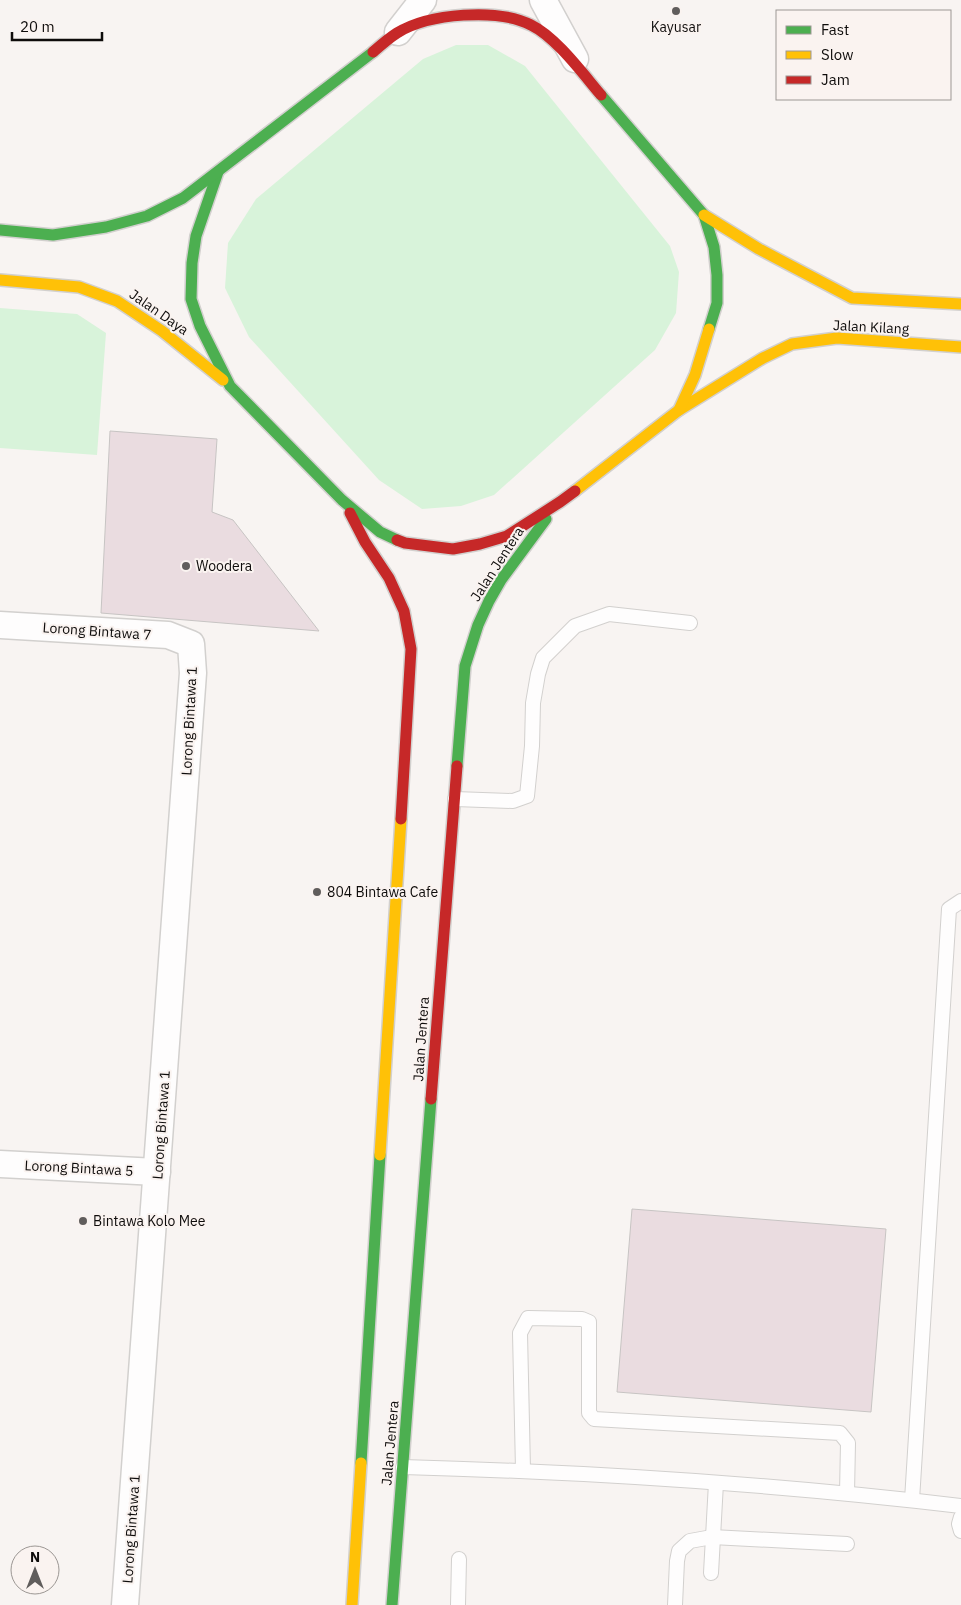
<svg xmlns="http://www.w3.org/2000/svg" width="961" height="1605" font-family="'IBM Plex Sans',sans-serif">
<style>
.green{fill:#d8f3da}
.building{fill:#eadce0;stroke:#c7c4c3}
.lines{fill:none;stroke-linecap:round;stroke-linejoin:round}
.lane-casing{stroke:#d2d0ce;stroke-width:16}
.street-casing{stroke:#d2d0ce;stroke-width:29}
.fast-casing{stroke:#d2d0ce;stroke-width:14}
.slow-casing{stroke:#d2d0ce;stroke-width:14}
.jam-casing{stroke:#d2d0ce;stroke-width:14}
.lane{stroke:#fefdfd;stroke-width:14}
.street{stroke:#fefdfd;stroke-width:26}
.fast{stroke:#4caf50;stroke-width:11}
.slow{stroke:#ffc107;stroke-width:11}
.jam{stroke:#c62828;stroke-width:11}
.poi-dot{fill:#605d5c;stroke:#faf3f0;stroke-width:2}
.labels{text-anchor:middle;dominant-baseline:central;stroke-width:4;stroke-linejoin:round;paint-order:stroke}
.poi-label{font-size:14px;fill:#0e0c0b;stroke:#faf3f0;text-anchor:start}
.street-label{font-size:14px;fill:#0e0c0b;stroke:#faf3f0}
</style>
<rect width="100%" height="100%" fill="#f8f4f2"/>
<!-- green -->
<g class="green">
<path d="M456,45H488L525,66L670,246L679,272L676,313L655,350L494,495L461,506L422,509L379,480L249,337L225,288L228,243L256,199L423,59Z"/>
<path d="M0,308L77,314L106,333L97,455L0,448Z"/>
</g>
<!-- building -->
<g class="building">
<path d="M110,431L217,439L212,512L233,520L319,631L101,613Z"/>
<path d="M632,1209L886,1229L871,1412L617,1392Z"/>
</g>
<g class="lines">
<!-- lane casing -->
<g class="lane-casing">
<g id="lane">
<path d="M455,799L513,801L527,796L532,746L533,703L538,674L543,658L575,626L609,614L690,623"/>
<path d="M403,1467C589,1472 776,1484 961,1506"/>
<path d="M523,1470L520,1333L528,1318L582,1319L589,1322V1413L594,1419L840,1433L848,1443L847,1493"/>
<path d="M912,1500L949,909L961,901"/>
<path d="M961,1517L959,1524L961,1531"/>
<path d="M711,1573L716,1483"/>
<path d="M458,1605L459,1559"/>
<path d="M675,1605L677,1561L679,1551L690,1541L712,1537L847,1544"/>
</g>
</g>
<!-- street casing -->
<g class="street-casing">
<g id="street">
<path d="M543,0L575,59"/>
<path d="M398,32L423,0"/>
<path d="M0,625L168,635L191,644L193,673L125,1605"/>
<path d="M0,1164L157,1172"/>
</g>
</g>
<!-- fast casing -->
<g class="fast-casing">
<g id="fast">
<path d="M601,95L704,215L714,247L717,275V303L709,329"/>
<path d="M218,172L196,236L192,263L191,299L200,326L230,386L342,500L380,532L397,540"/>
<path d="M0,230L53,235L106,227L147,216L183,198L373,52"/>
<path d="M457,766L465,666L478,625L489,601L501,580L546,519"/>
<path d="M361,1463L380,1155"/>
<path d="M392,1605L431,1099"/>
</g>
</g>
<!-- slow casing -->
<g class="slow-casing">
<g id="slow">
<path d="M704,215L759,249L852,298L961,304"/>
<path d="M0,280L79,287L117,301L162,331L223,380"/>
<path d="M679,410L763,358L792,344L837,338L961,347"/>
<path d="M575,491L679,410L695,375L709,329"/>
<path d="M380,1155L401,819"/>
<path d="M352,1605L361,1463"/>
</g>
</g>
<!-- jam casing -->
<g class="jam-casing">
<g id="jam">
<path d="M373,52C381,45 389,38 397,33C429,13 498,8 531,25C556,37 583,74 601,95"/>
<path d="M350,513L365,542L389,578L404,611L411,649L401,819"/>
<path d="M397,540L405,543L453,549L480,544L507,536L560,502L575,491"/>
<path d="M431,1099L457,766"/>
</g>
</g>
<!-- lane -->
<use href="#lane" class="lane"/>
<!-- street -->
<use href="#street" class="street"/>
<!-- fast -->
<use href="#fast" class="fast"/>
<!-- slow -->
<use href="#slow" class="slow"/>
<!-- jam -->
<use href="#jam" class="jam"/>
</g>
<!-- markers -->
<g class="poi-dot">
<circle cx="676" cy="11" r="5"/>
<circle cx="186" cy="566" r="5"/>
<circle cx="317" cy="892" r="5"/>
<circle cx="83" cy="1221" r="5"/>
</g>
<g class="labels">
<!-- poi labels -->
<g class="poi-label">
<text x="676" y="27" text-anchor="middle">Kayusar</text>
<text x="196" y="566">Woodera</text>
<text x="327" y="892">804 Bintawa Cafe</text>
<text x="93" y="1221">Bintawa Kolo Mee</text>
</g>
<!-- street labels -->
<g class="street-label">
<text transform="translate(159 312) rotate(35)">Jalan Daya</text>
<text transform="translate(871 327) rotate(3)">Jalan Kilang</text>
<text transform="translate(497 564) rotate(-57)">Jalan Jentera</text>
<text transform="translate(97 631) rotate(4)">Lorong Bintawa 7</text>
<text transform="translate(189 721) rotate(-87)">Lorong Bintawa 1</text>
<text transform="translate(421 1039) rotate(-86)">Jalan Jentera</text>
<text transform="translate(161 1125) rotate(-86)">Lorong Bintawa 1</text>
<text transform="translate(79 1168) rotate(3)">Lorong Bintawa 5</text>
<text transform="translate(390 1443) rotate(-85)">Jalan Jentera</text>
<text transform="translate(131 1529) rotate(-86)">Lorong Bintawa 1</text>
</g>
</g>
<!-- legend -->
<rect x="776" y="10" width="175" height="90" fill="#faf3f0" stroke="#9c9794"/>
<rect x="786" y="26" width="25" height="8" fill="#4caf50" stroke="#9c9794"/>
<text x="821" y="35" font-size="15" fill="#0e0c0b">Fast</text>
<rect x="786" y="51" width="25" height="8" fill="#ffc107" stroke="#9c9794"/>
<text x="821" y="60" font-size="15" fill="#0e0c0b">Slow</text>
<rect x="786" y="76" width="25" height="8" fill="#c62828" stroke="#9c9794"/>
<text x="821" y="85" font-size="15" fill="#0e0c0b">Jam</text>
<!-- north arrow -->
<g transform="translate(35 1570)"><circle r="24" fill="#faf3f0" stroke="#9c9794"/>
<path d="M0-4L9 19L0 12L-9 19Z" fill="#605d5c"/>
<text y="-8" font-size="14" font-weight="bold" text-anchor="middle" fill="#0e0c0b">N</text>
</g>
<!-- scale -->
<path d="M12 32v8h90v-8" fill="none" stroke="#0e0c0b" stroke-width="2.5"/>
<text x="20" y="32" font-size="15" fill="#0e0c0b" stroke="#faf3f0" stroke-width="4" paint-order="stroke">20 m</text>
</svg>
